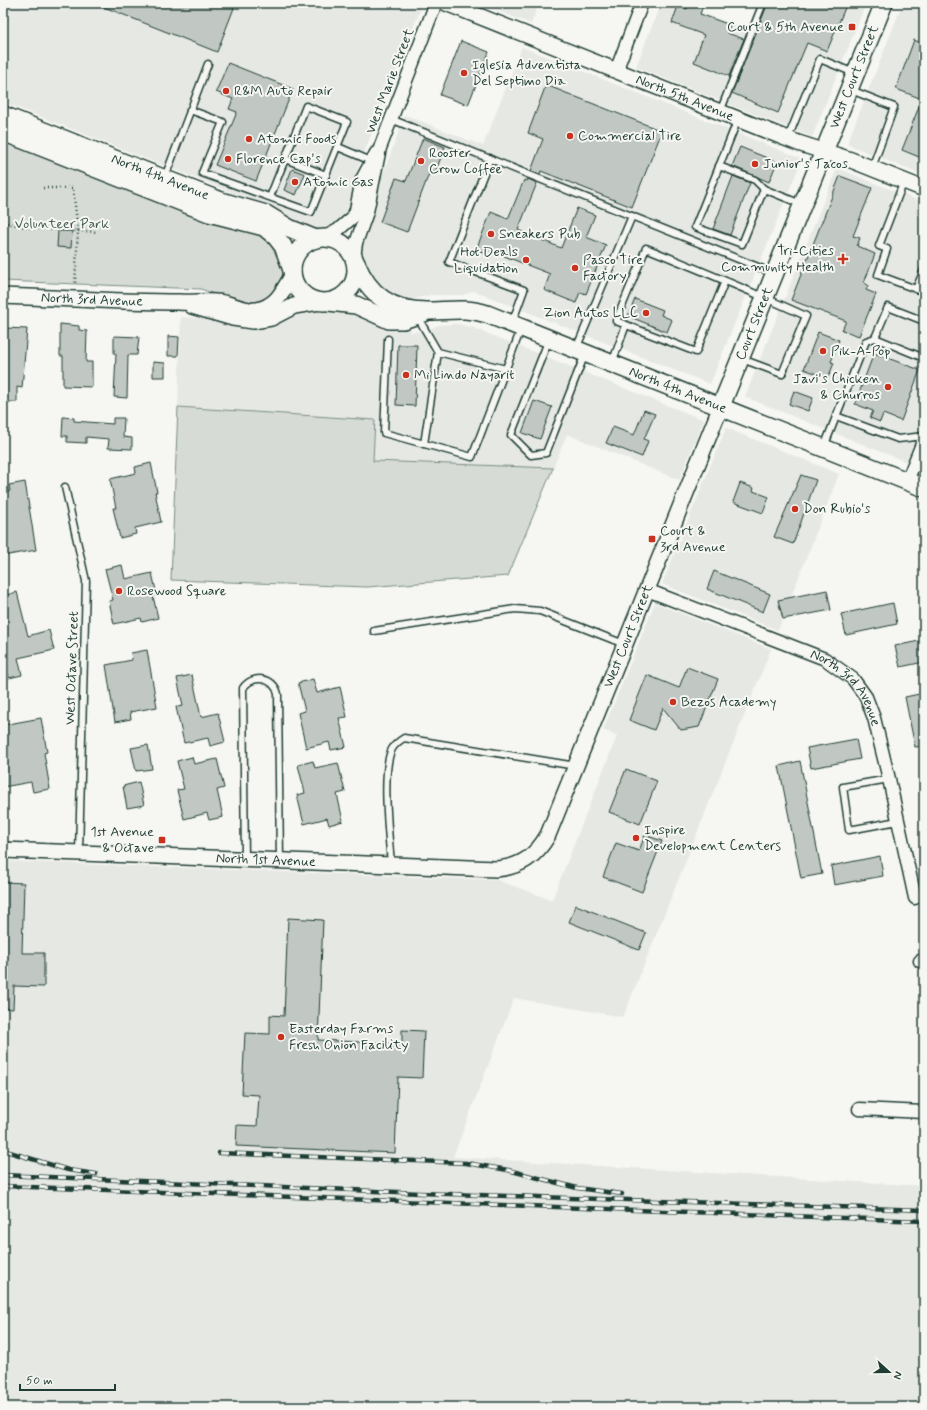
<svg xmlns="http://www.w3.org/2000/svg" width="927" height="1410" font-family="Mynerve,sans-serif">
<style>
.built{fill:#e6e8e4}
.green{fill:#d6dbd6;stroke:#7a8c85}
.building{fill:#c1c8c3;stroke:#1f3d34}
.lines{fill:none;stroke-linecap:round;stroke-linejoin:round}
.service-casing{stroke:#1f3d34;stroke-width:9}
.minor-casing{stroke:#1f3d34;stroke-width:15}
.tertiary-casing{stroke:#1f3d34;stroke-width:18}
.secondary-casing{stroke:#1f3d34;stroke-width:20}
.path{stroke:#1f3d34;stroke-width:2.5;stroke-dasharray:1 3;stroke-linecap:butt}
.service{stroke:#f6f6f2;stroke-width:6}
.minor{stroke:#f6f6f2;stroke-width:12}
.tertiary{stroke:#f6f6f2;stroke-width:15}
.secondary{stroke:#f6f6f2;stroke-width:17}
.rail-casing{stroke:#1f3d34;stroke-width:4.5}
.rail{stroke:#f6f6f2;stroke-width:3;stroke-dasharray:9;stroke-linecap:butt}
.poi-dot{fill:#c8321e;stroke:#f6f6f2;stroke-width:1.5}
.labels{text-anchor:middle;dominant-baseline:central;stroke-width:4;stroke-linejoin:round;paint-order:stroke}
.poi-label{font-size:14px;fill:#1f3d34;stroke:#f6f6f2;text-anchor:start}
.street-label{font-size:14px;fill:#1f3d34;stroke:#f6f6f2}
.park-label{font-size:14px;fill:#445d54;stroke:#f6f6f2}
</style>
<rect width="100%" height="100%" fill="#f6f6f2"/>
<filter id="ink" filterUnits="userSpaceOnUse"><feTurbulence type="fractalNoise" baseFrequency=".025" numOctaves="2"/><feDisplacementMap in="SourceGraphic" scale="8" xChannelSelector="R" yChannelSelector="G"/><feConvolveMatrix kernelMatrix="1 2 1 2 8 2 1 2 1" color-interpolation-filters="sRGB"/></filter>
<g filter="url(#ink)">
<!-- built -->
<g class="built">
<path d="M3,3H410L418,6L420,10L357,171L351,213L327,231L320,232L237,200L228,191L3,102Z"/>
<path d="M478,3H539L531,24Z"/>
<path d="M661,3H678L754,33L766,3H866L812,137L636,67Z"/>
<path d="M903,3H924V176L847,144Z"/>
<path d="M522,47L802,159L710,384L474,291L462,295H430L401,302L378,291L360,256L362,242L380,182L405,115L483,146Z"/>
<path d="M837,168L924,203V426L909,463L745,397Z"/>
<path d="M337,306L397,328H410L411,332L424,331L439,325L457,324L471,327L704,420L679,480L567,434L553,468L373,461L375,420L178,407L181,317L223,320Z"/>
<path d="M726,428L839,474L778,630L662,584Z"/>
<path d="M655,603L771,649L623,1017L514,998L453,1157L924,1186V1407H3V861L497,880L552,900L617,736L603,730Z"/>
</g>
<!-- green -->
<g class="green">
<path d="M3,138L268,235L286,269L278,291L258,305L225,298L201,289L3,281Z"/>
<path d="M178,407L375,420L373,461L553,468L508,576L367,587L171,580Z"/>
</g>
<!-- building -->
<g class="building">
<path d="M94,3H220L234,8L217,52Z"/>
<path d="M690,3H704L700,14L730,25L727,33L744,39L729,76L694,62L704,35L672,23L678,6L687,9Z"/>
<path d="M768,3H847L827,51L807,43L778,113L732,93Z"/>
<path d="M914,40L924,44V159L902,150L922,99L896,89Z"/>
<path d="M461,41L489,52L468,105L440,95Z"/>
<path d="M228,63L293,89L256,181L215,165L237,112L229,109L233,99L216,92Z"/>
<path d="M546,85L662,131L632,207L541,171L540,174L531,171L543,139L528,133Z"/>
<path d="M423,138L445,147L435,173L430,171L407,232L380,222L396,178L406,181Z"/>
<path d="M740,147L777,162L769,182L732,166Z"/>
<path d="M292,169L305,174L296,195L284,190Z"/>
<path d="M733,176L750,183L730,235L713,229Z"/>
<path d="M840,176L872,188L853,236L860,238L857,246L875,254L864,283L868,285L866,290L876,294L859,336L842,330L846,321L791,300Z"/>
<path d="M528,179L537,183L518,230L561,248L577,208L595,215L586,237L606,245L586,294L580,292L576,303L544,290L550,274L494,252L492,256L476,250L491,212L508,219L524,180L527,181Z"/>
<path d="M58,231H72L71,248L57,247Z"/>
<path d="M635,299L663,310L661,315L672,320L667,332L628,316Z"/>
<path d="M60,324L79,326V330L87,331L86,362H92V387L63,386V356H60Z"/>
<path d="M5,328L27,329L22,388L17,387V402H3Z"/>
<path d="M818,332L839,340L831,362L834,363L828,378L804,369Z"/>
<path d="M114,336L139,337L137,355H128L127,398L114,397L116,354H114Z"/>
<path d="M168,336L179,337L178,356H168Z"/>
<path d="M398,345H417L415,406L396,405Z"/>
<path d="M874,353L920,370L901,421L883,414L880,422L870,418L873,411L855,404Z"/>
<path d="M153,362L165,363V377H153Z"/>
<path d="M794,391L813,398L808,411L789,404Z"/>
<path d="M534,401L552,407L540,439L522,433Z"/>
<path d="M644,410L655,414L644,439L648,441L642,457L606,443L613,427L634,435Z"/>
<path d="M63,417L74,418V421L113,424V418H124L123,437L132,438V449L108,448L109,439L86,437V443L67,442V436H62Z"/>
<path d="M151,463L157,492H155L161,522L135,528L136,534L120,538L113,508H116L110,479L136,473L135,467Z"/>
<path d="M801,475L816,480L793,544L774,537Z"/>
<path d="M25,482L36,550L3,556V492L10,491L9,485Z"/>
<path d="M740,483L754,488L753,491L769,497L763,513L733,502Z"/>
<path d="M122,565L125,579L152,573L157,595L153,596L158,618L142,622L141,618L114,624L109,601L113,600L105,569Z"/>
<path d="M714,571L770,594L763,612L707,589Z"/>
<path d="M827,590L831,610L783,619L778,600Z"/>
<path d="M17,592L28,636L49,630L54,650L18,658L22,675L9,678L3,653V596Z"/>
<path d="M893,603L897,624L846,635L841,614Z"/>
<path d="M924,640V662L900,667L895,646Z"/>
<path d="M147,650L157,707L130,712L131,719L115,722L106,665L132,660L131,653Z"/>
<path d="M687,667L718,679L699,727L681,730L663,708L654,730L629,720L647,675L679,688Z"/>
<path d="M192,675L201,717L218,713L225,742L210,746L208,738L184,743L176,707L183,706L177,678Z"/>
<path d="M313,679L317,693L340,687L347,717L339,718L346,747L331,750L329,742L306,748L298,713L305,711L298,683Z"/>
<path d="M924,693V746L915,747L905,697Z"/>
<path d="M41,718L47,752L44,753L50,789L33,792L31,782L3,787V725Z"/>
<path d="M856,739L860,759L811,768L807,748Z"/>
<path d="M148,745L152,769L136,771L131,748Z"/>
<path d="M192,757L194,764L217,759L224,788L217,790L223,817L209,820L207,813L184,819L177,790L184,789L177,761Z"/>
<path d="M313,761L315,768L338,763L345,792L337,794L343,821L329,825L327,818L304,824L297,795L305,793L298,765Z"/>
<path d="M800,761L822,874L801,878L779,766Z"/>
<path d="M626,769L657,781L640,824L609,812Z"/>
<path d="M139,782L144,805L127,808L123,786Z"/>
<path d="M645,835L662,841L642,892L603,877L616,843L639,851Z"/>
<path d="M880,856L883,876L834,885L831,866Z"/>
<path d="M3,882L24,883L22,953H44V987L14,986L13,1009L3,1008Z"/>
<path d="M576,905L646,933L639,950L569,922Z"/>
<path d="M288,918L323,920L318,1040L402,1044V1030L424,1031L422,1078L398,1077L395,1153L236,1146L237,1125L257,1126L259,1095L242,1094L245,1033L270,1034V1015L284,1016Z"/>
</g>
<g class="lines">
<!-- service casing -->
<g class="service-casing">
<g id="service">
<path d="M851,90L894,107L872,168"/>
<path d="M190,110L223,122L202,173L311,212L347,122L306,106L270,197"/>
<path d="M720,112L763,3"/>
<path d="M391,119L773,273"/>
<path d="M738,119L695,227L742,244L764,189L801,204"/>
<path d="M788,138L820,59L854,73"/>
<path d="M338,147L371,161"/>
<path d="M490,158L449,262L524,290L512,323"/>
<path d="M285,159L326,175"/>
<path d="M719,166L755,180L764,189"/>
<path d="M165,177L208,64"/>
<path d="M904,181L879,246L887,249L878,275L924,292"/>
<path d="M725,281L696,352L616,321L646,248C700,270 753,292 806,316L782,374L742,359"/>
<path d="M916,289L924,270"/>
<path d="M417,316L438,352"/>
<path d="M924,321L888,307L875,338L924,358"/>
<path d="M388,339L384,433L472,457L521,329"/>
<path d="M549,339L511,435L531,455L546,453L585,354"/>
<path d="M576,349L632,216"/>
<path d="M612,363L626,325"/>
<path d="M836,416L898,439L924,436"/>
<path d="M424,444L438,352L506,369"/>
<path d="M824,447L866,341L875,338"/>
<path d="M65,487L86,581L79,853"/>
<path d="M374,631L515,609L540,611L624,644"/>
<path d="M889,779L843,787L849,830L898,821"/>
<path d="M245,859L243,688C253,674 274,677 278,694L280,861"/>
<path d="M391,864C389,838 381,770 392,749C395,744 399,741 404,738L576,766"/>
</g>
</g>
<!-- minor casing -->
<g class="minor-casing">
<g id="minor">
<path d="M616,71L642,3"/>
<path d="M323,238L338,230L353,217L356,210L362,179L376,153"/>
<path d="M354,258L356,243L367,212L380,148L436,3"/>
<path d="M907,481L924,439"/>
<path id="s1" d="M647,590L825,659L853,679L866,697L874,718L889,779L915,898"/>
<path d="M920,961L924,963"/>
<path d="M859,1109L924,1112"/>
</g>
</g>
<!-- tertiary casing -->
<g class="tertiary-casing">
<g id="tertiary">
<path id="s2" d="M446,3L798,143L851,160L924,189"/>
<path id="s3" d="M3,296C62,298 121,302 179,302C191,303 204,301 216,302C230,302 242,312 257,310C277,306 283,291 292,276"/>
<path d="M192,306L233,318L253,321L271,318L294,306L319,302"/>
<path id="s4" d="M3,850L496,869C521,867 536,856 548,835L721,406"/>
</g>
</g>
<!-- secondary casing -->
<g class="secondary-casing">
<g id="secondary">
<path id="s5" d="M3,115L221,201L266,214L289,228L316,239"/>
<path d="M3,132L209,213L264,227L276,237L283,246L292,270"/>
<circle cx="324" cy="270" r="32"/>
<path id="s6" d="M356,263C369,295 391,311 426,311C448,311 466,307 487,314L924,488"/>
<path d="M329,302L356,305L389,320H403L424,313"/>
<path id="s7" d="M721,406L884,3"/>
</g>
</g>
<!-- path -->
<g class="path">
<path d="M43,188H73L78,231L75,284"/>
<path d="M3,222L29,228L98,232"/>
</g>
<!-- service -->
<use href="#service" class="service"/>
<!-- minor -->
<use href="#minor" class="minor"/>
<!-- tertiary -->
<use href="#tertiary" class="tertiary"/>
<!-- secondary -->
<use href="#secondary" class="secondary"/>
<!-- rail casing -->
<g class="rail-casing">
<g id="rail">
<path d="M3,1150L68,1170L96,1174"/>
<path d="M219,1153L466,1163L508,1170L577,1188L622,1194"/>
<path d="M3,1175L420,1193L924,1210"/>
<path d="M3,1186L924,1221"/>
</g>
</g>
<!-- rail -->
<use href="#rail" class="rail"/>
</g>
</g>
<!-- markers -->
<g class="poi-dot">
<rect x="848" y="23" width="8" height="8" rx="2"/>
<circle cx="464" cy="73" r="4"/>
<circle cx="226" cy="91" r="4"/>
<circle cx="570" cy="136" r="4"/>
<circle cx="249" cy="139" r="4"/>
<circle cx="228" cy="159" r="4"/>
<circle cx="421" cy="161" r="4"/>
<circle cx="755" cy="164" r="4"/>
<circle cx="295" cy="182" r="4"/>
<circle cx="491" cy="234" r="4"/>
<path d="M841 253h4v4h4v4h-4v4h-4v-4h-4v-4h4z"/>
<circle cx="526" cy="260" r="4"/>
<circle cx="575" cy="268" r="4"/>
<circle cx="646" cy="313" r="4"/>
<circle cx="823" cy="351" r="4"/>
<circle cx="406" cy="375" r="4"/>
<circle cx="888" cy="387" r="4"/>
<circle cx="795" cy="509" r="4"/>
<rect x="648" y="535" width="8" height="8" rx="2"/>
<circle cx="119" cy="591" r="4"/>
<circle cx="673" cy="702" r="4"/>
<circle cx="636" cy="838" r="4"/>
<rect x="158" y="836" width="8" height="8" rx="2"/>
<circle cx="281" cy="1037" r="4"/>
</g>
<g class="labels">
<!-- poi labels -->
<g class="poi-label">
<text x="844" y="27" text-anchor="end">Court &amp; 5th Avenue</text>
<text x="472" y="65">Iglesia Adventista<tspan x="472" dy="16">Del Septimo Dia</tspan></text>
<text x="234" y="91">R&amp;M Auto Repair</text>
<text x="578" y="136">Commercial Tire</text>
<text x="257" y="139">Atomic Foods</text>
<text x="429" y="153">Rooster<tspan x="429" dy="16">Crow Coffee</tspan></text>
<text x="236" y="159">Florence Cap's</text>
<text x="763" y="164">Junior's Tacos</text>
<text x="303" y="182">Atomic Gas</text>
<text x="499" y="234">Sneakers Pub</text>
<text x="834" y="251" text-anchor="end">Tri-Cities<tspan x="834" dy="16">Community Health</tspan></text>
<text x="518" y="252" text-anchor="end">Hot Deals<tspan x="518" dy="16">Liquidation</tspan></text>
<text x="583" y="260">Pasco Tire<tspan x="583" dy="16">Factory</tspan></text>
<text x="638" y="313" text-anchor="end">Zion Autos LLC</text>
<text x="831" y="351">Pik-A-Pop</text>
<text x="414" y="375">Mi Lindo Nayarit</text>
<text x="880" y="379" text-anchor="end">Javi's Chicken<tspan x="880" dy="16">&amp; Churros</tspan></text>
<text x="803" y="509">Don Rubio's</text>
<text x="660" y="531">Court &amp;<tspan x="660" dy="16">3rd Avenue</tspan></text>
<text x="127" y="591">Rosewood Square</text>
<text x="681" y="702">Bezos Academy</text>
<text x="644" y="830">Inspire<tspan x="644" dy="16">Development Centers</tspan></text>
<text x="154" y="832" text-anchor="end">1st Avenue<tspan x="154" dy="16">&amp; Octave</tspan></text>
<text x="289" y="1029">Easterday Farms<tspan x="289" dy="16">Fresh Onion Facility</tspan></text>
</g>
<!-- street labels -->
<g class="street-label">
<text stroke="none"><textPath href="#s7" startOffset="355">West Court Street</textPath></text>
<text transform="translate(390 81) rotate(-69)">West Marie Street</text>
<text stroke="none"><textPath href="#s2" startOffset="257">North 5th Avenue</textPath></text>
<text stroke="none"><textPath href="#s5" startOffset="169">North 4th Avenue</textPath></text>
<text stroke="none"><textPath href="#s3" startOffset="89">North 3rd Avenue</textPath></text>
<text stroke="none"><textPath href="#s7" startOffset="89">Court Street</textPath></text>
<text stroke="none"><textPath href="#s6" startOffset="358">North 4th Avenue</textPath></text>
<text stroke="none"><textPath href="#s4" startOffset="773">West Court Street</textPath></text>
<text transform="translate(72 668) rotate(-88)">West Octave Street</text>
<text stroke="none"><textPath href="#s1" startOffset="227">North 3rd Avenue</textPath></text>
<text stroke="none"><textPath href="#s4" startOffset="263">North 1st Avenue</textPath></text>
</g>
<!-- park labels -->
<g class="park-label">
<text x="62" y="224">Volunteer Park</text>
</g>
</g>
<!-- margin -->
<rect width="927" height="1410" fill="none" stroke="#f6f6f2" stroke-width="16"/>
<rect x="8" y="8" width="911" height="1394" fill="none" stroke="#1f3d34" stroke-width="1.5" filter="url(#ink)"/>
<!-- north arrow -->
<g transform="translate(889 1372) rotate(111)" stroke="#f6f6f2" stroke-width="3" paint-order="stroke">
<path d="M0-3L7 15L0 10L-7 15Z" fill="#1f3d34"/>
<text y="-6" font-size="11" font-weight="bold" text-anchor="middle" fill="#1f3d34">N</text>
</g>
<!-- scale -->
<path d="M20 1384v6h95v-6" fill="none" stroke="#1f3d34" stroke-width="2"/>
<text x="26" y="1384" font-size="12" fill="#1f3d34" stroke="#f6f6f2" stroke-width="3" paint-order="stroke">50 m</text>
</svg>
